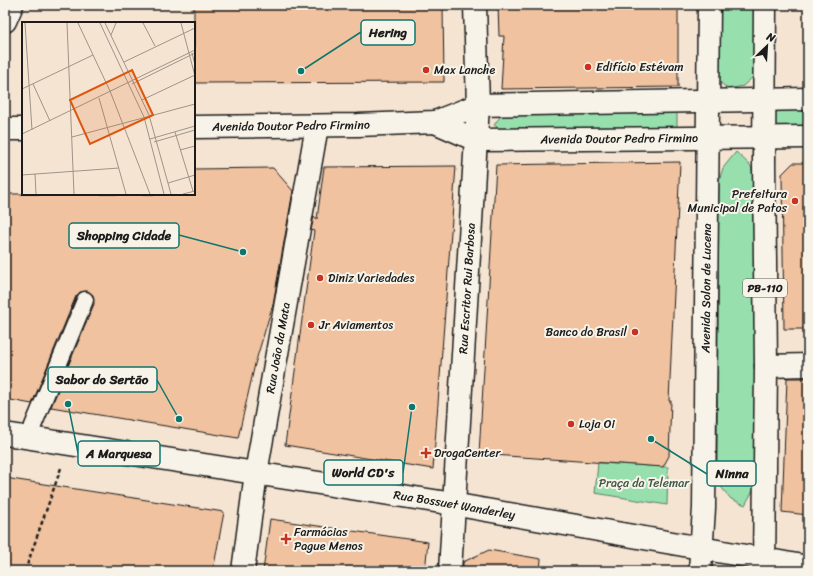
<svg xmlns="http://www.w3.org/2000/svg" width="813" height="576" font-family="Sriracha,sans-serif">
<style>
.green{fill:#97e0ae;stroke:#5a7e65}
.building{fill:#f0c29f;stroke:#1c1c1c}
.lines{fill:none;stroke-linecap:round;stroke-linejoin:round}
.lane-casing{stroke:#1c1c1c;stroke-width:19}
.street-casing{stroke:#1c1c1c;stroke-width:25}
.primary-casing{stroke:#1c1c1c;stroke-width:25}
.path{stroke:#1c1c1c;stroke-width:2.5;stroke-dasharray:4 3;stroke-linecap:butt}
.lane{stroke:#f7f3e8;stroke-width:16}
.street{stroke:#f7f3e8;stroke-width:22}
.primary{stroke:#f7f3e8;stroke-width:22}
.poi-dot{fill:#c8321e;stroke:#f7f3e8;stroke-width:1.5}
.labels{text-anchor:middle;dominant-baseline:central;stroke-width:4;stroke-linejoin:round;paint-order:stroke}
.shield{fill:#f7f3e8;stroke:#5e5c59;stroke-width:1}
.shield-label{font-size:11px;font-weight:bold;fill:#1c1c1c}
.poi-label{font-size:12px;fill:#1c1c1c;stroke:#f7f3e8;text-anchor:start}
.street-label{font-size:12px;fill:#1c1c1c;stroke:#f7f3e8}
.park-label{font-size:12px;fill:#415748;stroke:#f7f3e8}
.inset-road{fill:none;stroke:#9e9489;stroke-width:1}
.view{fill:#de560d;fill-opacity:0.15;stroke:#de560d;stroke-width:2}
.inset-edge{fill:none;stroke:#1c1c1c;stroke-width:2}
.leader{fill:none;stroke:#0f766e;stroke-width:1.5}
.callout-dot{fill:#0f766e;stroke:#f7f3e8;stroke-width:1.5}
.callout{fill:#f7f3e8;stroke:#0f766e;stroke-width:1.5}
.callout-label{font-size:13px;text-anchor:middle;font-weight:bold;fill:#1c1c1c}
</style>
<rect width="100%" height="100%" fill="#f5e4d2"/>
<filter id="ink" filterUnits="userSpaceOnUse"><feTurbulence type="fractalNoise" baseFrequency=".025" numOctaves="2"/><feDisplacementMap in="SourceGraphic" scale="8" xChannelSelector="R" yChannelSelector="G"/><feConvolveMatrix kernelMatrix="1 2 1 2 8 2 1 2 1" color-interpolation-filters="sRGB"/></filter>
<g filter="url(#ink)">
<!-- green -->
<g class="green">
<path d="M716,5H754L753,77L743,86L728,89L715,78Z"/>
<path d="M766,99H808V137H764Z"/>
<path d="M677,110V129L504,132L494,125L502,114Z"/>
<path d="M736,152L751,166L754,183L756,485L745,505L731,499L717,482L719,181L723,168Z"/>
<path d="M598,463L668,467L667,505L595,493Z"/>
</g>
<!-- building -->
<g class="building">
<path d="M194,5H443L444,82L194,83Z"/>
<path d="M498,5H678V87L501,89L504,36H499Z"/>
<path d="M680,162L669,401H671L669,456L663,467L479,454L496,165Z"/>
<path d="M793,163H808V329H784L782,174Z"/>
<path d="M456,166L433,469L285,445L314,231L311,230L314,216L317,219L324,167Z"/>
<path d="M273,168L293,191L273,304L255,364L238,438L51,407L94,304L93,295L88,291L80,292L76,296L32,404L5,399V194H194V169Z"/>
<path d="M787,378H808V515L782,512Z"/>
<path d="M5,478L224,512L213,571H5Z"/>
<path d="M270,519L428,542L425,571H263Z"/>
<path d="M489,550L541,559L540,571H463V562Z"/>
</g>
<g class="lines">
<!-- lane casing -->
<g class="lane-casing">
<path id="lane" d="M28,438L85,300"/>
</g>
<!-- street casing -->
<g class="street-casing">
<g id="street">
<path d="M5,21L12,5"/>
<path d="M766,366L808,365"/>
<path id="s1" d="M5,434L441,502L808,567"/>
<path id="s2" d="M243,571L256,473L317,126"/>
<path id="s3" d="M450,571L478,105L475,5"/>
</g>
</g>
<!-- primary casing -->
<g class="primary-casing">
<g id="primary">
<path id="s4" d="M435,122L476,140L808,137"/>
<path id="s5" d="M194,127L358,125L435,122L478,105L808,99"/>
<path d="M5,129H23"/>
<path id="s6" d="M700,571L704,508L709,5"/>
<path d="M764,571L766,366L764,160L765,5"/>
</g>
</g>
<!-- path -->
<path class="path" d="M25,571L61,468"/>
<!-- lane -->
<use href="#lane" class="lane"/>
<!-- street -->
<use href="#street" class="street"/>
<!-- primary -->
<use href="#primary" class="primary"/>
</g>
</g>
<!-- markers -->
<g class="poi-dot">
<circle cx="588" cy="67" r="4"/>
<circle cx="426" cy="70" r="4"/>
<circle cx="795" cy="201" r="4"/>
<circle cx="320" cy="278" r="4"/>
<circle cx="311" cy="325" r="4"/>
<circle cx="635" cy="332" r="4"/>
<circle cx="571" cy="424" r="4"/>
<path d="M424 447h4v4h4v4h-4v4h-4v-4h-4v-4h4z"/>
<path d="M284 533h4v4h4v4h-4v4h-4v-4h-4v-4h4z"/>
</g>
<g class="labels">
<!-- shield labels -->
<rect class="shield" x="743" y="279" width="44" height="18" rx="3"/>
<g class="shield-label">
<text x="765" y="288">PB-110</text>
</g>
<!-- poi labels -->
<g class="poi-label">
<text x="596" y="67">Edifício Estévam</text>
<text x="434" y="70">Max Lanche</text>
<text x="787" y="194" text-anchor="end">Prefeitura<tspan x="787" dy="14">Municipal de Patos</tspan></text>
<text x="328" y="278">Diniz Variedades</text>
<text x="319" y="325">Jr Aviamentos</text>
<text x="627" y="332" text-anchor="end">Banco do Brasil</text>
<text x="579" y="424">Loja Oi</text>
<text x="434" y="453">DrogaCenter</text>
<text x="294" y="532">Farmácias<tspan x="294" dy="14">Pague Menos</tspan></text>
</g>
<!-- street labels -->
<g class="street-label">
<text stroke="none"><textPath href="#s5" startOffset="97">Avenida Doutor Pedro Firmino</textPath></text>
<text stroke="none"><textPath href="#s4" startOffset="188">Avenida Doutor Pedro Firmino</textPath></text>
<text stroke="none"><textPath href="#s3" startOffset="283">Rua Escritor Rui Barbosa</textPath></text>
<text stroke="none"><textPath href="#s6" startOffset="283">Avenida Solon de Lucena</textPath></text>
<text stroke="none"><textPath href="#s2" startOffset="226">Rua João da Mata</textPath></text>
<text stroke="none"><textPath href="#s1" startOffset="455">Rua Bossuet Wanderley</textPath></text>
</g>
<!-- park labels -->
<g class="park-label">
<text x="644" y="483">Praça da Telemar</text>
</g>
</g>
<!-- overview -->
<g transform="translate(22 22)">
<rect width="173" height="173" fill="#f5e4d2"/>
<path class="inset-road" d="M3,1L10,108M45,1L52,172M56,1L88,69L128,172M78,1L122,95L142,172M83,1L127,93L149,172M121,1L133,24M159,1L173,54M89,13L94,1M170,31L173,43M102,40L173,6M11,62L28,99M110,62L173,31M0,67L71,33M77,76L104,172M120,78L173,53M153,110L171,169M0,112L173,28M50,115L173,82M128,117L173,104M132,120L173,108M158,128L173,124M13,152L14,172M0,153L97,146M146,161L173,153M161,172L173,169"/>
<path class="view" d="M110,48L131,93L68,122L48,78Z"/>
<rect width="173" height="173" class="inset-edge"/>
</g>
<!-- callouts -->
<path class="leader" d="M301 71L361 32M243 252L179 235M179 419L157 380M68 404L78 453M412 407L403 473M651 439L707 474"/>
<g class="callout-dot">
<circle cx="301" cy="71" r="4"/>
<circle cx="243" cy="252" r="4"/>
<circle cx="179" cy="419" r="4"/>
<circle cx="68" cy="404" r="4"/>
<circle cx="412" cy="407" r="4"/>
<circle cx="651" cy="439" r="4"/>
</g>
<g class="callout">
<rect x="361" y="20" width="54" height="25" rx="4"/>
<rect x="69" y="223" width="110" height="25" rx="4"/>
<rect x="48" y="367" width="109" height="25" rx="4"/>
<rect x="78" y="441" width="82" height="25" rx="4"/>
<rect x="324" y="460" width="79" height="25" rx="4"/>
<rect x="707" y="461" width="49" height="25" rx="4"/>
</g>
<g class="callout-label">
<text x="388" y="37">Hering</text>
<text x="124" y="240">Shopping Cidade</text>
<text x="102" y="384">Sabor do Sertão</text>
<text x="119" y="458">A Marquesa</text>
<text x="363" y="477">World CD's</text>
<text x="732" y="478">Ninna</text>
</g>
<!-- margin -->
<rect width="813" height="576" fill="none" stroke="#f7f3e8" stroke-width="20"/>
<rect x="10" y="10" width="793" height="556" fill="none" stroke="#1c1c1c" stroke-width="1.5" filter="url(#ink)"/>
<!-- north arrow -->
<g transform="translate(767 46) rotate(25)" stroke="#f7f3e8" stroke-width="3" paint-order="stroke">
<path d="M0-3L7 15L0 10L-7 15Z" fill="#1c1c1c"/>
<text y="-6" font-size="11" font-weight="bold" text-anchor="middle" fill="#1c1c1c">N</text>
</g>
</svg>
